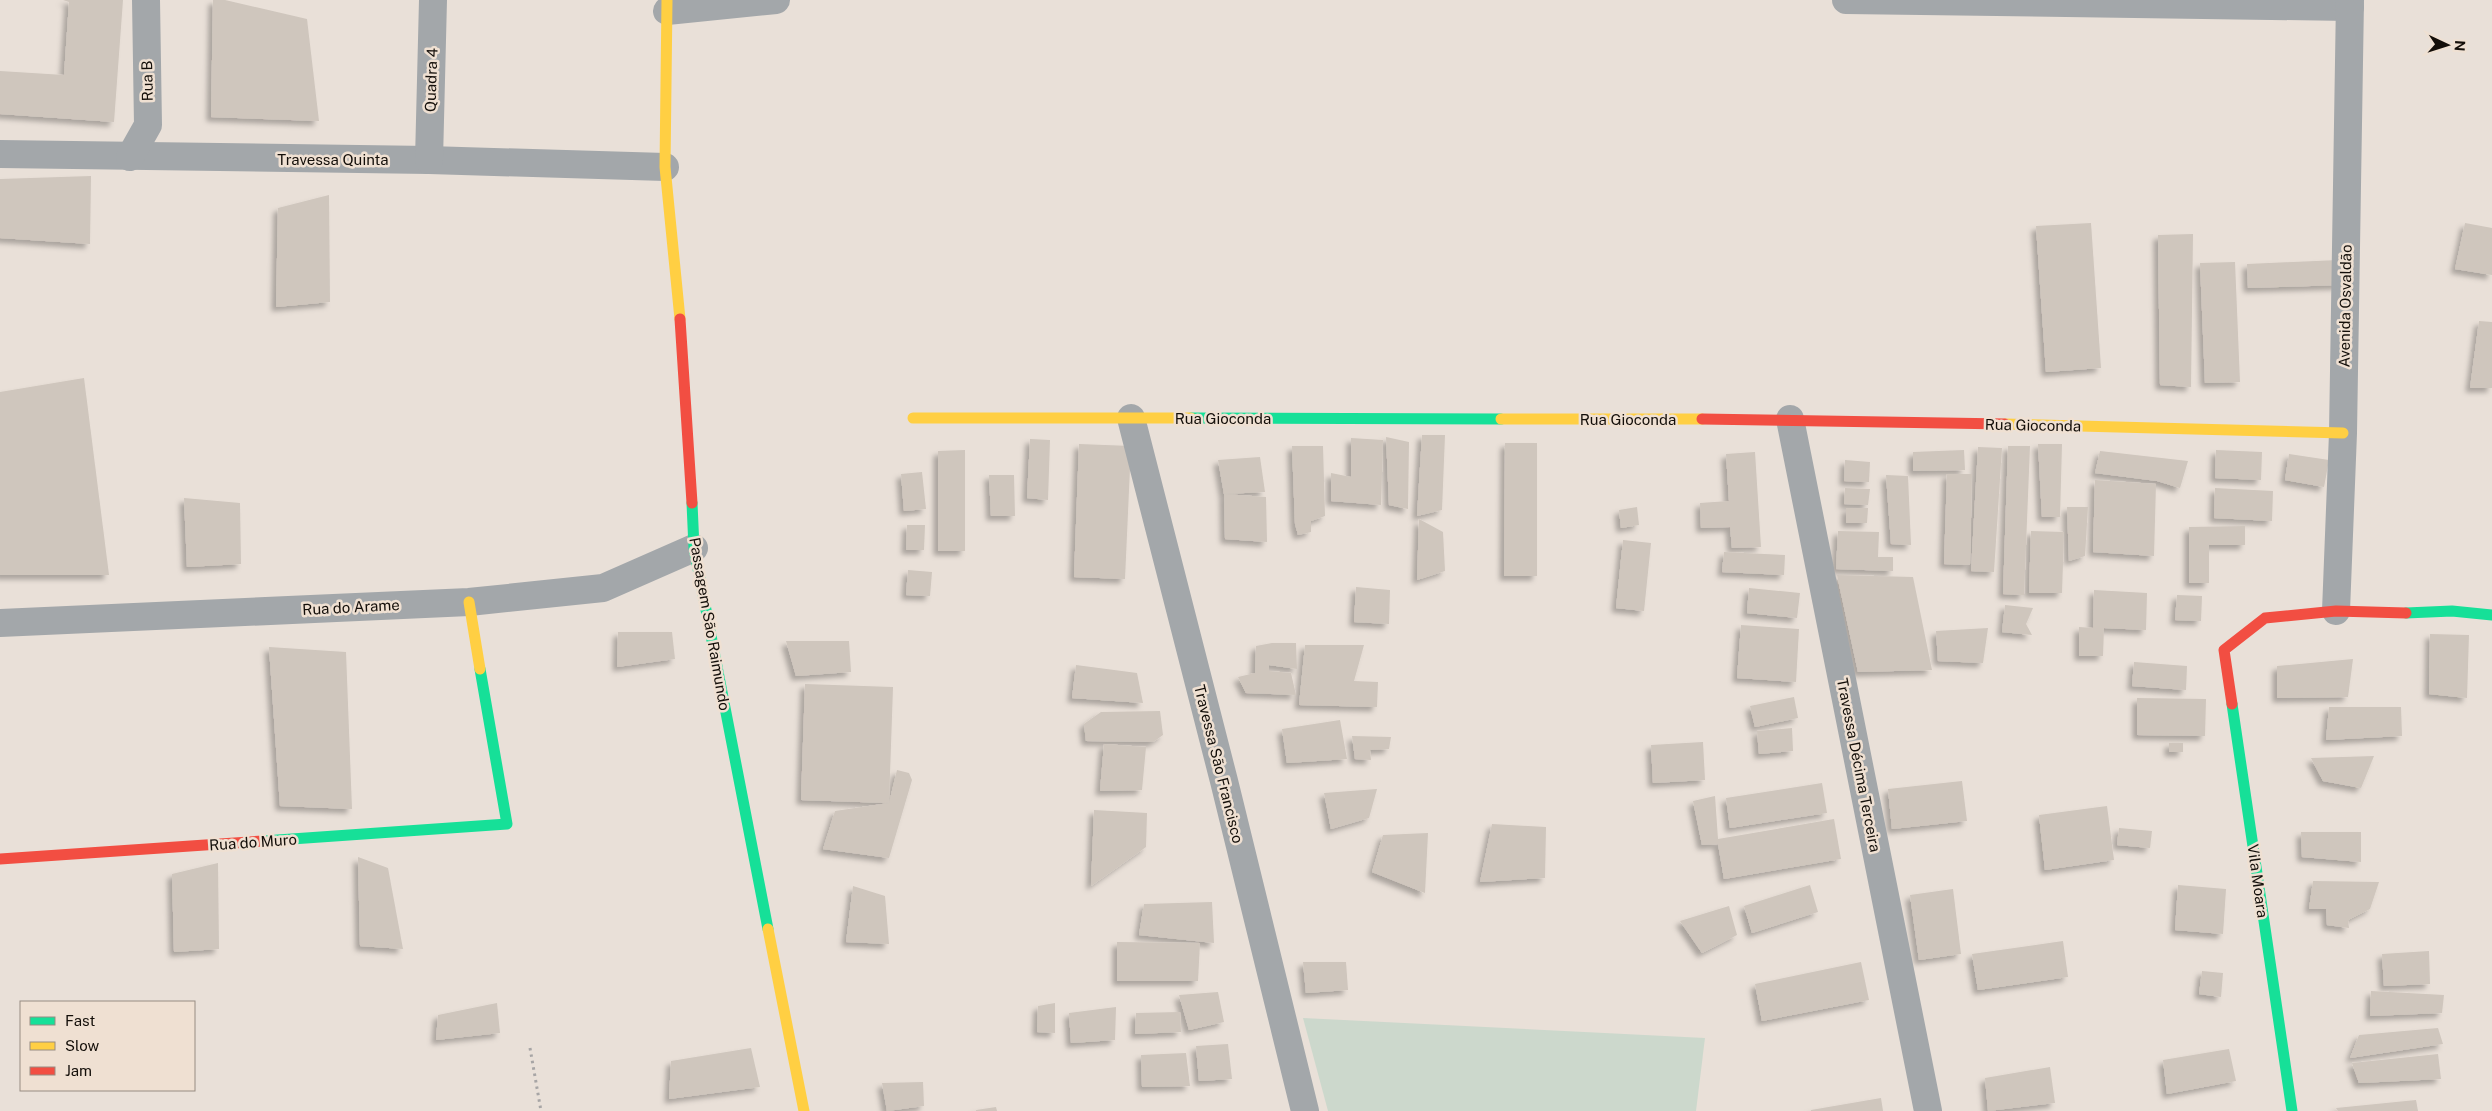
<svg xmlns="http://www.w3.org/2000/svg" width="2492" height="1111" font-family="'Public Sans',sans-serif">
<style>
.green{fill:#ccd8cc}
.building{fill:#cfc6bd;filter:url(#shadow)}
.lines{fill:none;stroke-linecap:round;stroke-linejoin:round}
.path{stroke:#a7a5a5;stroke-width:3;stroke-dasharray:2.5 4;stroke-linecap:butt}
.street{stroke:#a3a7aa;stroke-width:28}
.fast{stroke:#16e098;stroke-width:11}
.slow{stroke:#ffcf43;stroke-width:11}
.jam{stroke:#f24e42;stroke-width:11}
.labels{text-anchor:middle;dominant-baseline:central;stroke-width:5;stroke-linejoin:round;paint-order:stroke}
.street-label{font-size:15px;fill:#130e09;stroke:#efe0d2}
</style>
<defs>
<filter id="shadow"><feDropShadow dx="-4.5" dy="4.5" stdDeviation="2.5" flood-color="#0004"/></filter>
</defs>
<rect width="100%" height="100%" fill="#e9e0d8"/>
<!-- green -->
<path class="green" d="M1303,1018L1705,1038L1696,1111H1328Z"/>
<!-- building -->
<g class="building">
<path d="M63,0H123L114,122L0,114V71L64,75L69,2Z"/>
<path d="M213,0H225L307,19L319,121L211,117Z"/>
<path d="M91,176L90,244L0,238V179Z"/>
<path d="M329,195L330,302L276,307L278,208Z"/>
<path d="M2091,223L2101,368L2046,372L2036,226Z"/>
<path d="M2465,223L2492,228V275L2455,269Z"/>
<path d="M2193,234L2191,387L2160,385L2158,235Z"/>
<path d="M2339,260L2340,285L2248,288L2247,264Z"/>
<path d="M2235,262L2240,382L2205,383L2200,263Z"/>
<path d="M2479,321L2492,322V388H2470Z"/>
<path d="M84,378L109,575H0V392Z"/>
<path d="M1422,435H1445L1442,510L1417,516Z"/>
<path d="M1386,437L1409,442L1408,509L1389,505Z"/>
<path d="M1351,438L1383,440L1381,505L1331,501V473L1351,477Z"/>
<path d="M1030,439L1050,440L1048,500L1027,498Z"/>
<path d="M1505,443H1537V576H1504Z"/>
<path d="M1079,444L1131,446L1125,579L1074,577Z"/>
<path d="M2038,444H2062L2060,517H2042Z"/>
<path d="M1292,446H1323L1325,516L1311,521V532L1298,535L1295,524Z"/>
<path d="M2008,446H2030L2024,595L2003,594Z"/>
<path d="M1978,447L2002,448L1994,572L1971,571Z"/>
<path d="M965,450V551H938V451Z"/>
<path d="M1964,450L1965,470L1913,471V452Z"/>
<path d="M2216,450L2262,452L2261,480L2215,478Z"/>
<path d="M2100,451L2188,461L2180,488L2157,481L2095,473Z"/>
<path d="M1755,452L1761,547L1732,548L1730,527L1701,528L1700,503L1729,501L1726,454Z"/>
<path d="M2289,454L2329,460L2324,487L2285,480Z"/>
<path d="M1260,457L1265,492L1224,494L1218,460Z"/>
<path d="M1845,460L1870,462L1869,482L1844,481Z"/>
<path d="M922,472L926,509L904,511L901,474Z"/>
<path d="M1947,474H1972L1970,565L1944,564Z"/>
<path d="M989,475H1014L1015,516H991Z"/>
<path d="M1886,475L1908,476L1911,545L1891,544Z"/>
<path d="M2095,480L2156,484L2154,556L2093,552Z"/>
<path d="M1845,488L1870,489L1868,505L1844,504Z"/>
<path d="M2215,488L2273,491L2272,521L2214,518Z"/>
<path d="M1224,494L1266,497L1267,542L1225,539Z"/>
<path d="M184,498L240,503L241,564L187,567Z"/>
<path d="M1637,507L1639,525L1621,528L1619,510Z"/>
<path d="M2067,507H2088L2085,556L2069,561Z"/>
<path d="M1846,508H1868L1867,523H1846Z"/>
<path d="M1419,519L1443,532L1445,571L1417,580Z"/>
<path d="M907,525H925L924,550H906Z"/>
<path d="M2245,526V545H2209V583H2189V527Z"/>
<path d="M1838,531L1879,532L1878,557H1893V571L1836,569Z"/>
<path d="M2031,531L2064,532L2062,593H2029Z"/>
<path d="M1623,540L1651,543L1644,611L1616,608Z"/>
<path d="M1724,552L1785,555L1784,575L1722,572Z"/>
<path d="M908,570L932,572L930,596L906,595Z"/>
<path d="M1837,575L1913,577L1932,670L1858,672Z"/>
<path d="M1356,587L1390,590L1389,624L1354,622Z"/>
<path d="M1749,588L1800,593L1797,618L1747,613Z"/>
<path d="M2094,590L2147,593L2146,630L2104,628L2103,656H2079V627L2093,628Z"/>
<path d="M2177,595L2202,596L2201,621L2175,620Z"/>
<path d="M2005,605L2033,608L2026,624L2032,635L2002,632Z"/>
<path d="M1741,625L1799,629L1796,682L1737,678Z"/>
<path d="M1988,628L1983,663L1938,661L1936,631Z"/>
<path d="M618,632H672L675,659L617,667Z"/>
<path d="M2430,634L2469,635L2467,698L2429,694Z"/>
<path d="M786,641H849L851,672L796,676Z"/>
<path d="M1272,643H1296L1297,669L1269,665V671L1291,673L1296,695L1246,693L1238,677L1255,673L1256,646Z"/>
<path d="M1305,645H1364L1354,681L1378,682L1377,707L1299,705Z"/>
<path d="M269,647L346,652L352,809L280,806Z"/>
<path d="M2353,659L2348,697L2277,698V666Z"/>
<path d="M2134,662L2187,666L2186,690L2132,686Z"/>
<path d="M1076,665L1137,673L1143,703L1072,698Z"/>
<path d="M805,684L893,687L889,803L897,770L909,773L912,780L889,858L823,849L835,811L889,803L801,800Z"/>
<path d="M1794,697L1798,718L1755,727L1750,706Z"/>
<path d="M2137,698L2206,699L2205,736L2137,735Z"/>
<path d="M2329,707H2401L2402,736L2326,740Z"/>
<path d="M1160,711L1163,735L1153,742L1086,741L1084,724L1101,712Z"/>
<path d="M1340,720L1347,759L1287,763L1282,729Z"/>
<path d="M1792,728L1793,751L1759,754L1757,731Z"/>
<path d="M1352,736L1391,737L1389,749L1370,750L1371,760L1355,759Z"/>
<path d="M1703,742L1705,780L1653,783L1651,745Z"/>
<rect x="2169" y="743" width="14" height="9"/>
<path d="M1104,744L1146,747L1142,790L1100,791Z"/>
<path d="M2374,756L2361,788L2323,781L2311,758Z"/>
<path d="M1962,781L1967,821L1892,829L1888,789Z"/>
<path d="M1822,783L1827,813L1730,828L1726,798Z"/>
<path d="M1377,789L1369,818L1331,829L1324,793Z"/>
<path d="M1715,796L1718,839L1834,819L1841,859L1724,879L1718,844L1702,845L1693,801Z"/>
<path d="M2107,806L2114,860L2045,870L2039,815Z"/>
<path d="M1094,810L1147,813L1146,847L1091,886Z"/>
<path d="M1492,824L1546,827L1545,878L1480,882Z"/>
<path d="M2119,828L2152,831L2150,848L2117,845Z"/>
<path d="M2301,832H2361V862L2302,857Z"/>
<path d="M1428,833L1425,893L1372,872L1383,835Z"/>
<path d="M358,857L388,868L403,949L360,946Z"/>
<path d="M218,863L219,949L174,952L172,874Z"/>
<path d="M2313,881L2379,882L2370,909L2348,920L2349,928L2327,925L2326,909H2309Z"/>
<path d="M1810,885L1818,912L1752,933L1744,906Z"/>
<path d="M2178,885L2226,889L2223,934L2175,930Z"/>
<path d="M853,886L885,896L889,944L846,942Z"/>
<path d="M1953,889L1961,954L1919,960L1910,895Z"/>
<path d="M1212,902L1214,943L1139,935L1144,904Z"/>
<path d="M1729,906L1737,935L1702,953L1680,921Z"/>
<path d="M2063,941L2068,977L1978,990L1972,954Z"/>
<path d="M1117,942L1200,943L1198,981H1117Z"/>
<path d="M2429,951L2430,984L2384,986L2382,954Z"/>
<path d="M1303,962H1346L1348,990L1306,993Z"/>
<path d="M1861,962L1869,1000L1762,1021L1755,984Z"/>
<path d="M2202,971L2223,973L2221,997L2199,994Z"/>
<path d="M2371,991L2444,995L2442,1013L2370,1016Z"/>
<path d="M1218,992L1224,1022L1189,1030L1179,995Z"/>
<path d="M497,1003L500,1033L436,1040L438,1015Z"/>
<path d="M1055,1003V1033L1037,1032L1038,1006Z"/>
<path d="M1116,1007L1115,1040L1071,1043L1069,1013Z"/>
<path d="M1180,1012L1181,1032L1135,1034L1136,1013Z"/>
<path d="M2438,1028L2443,1044L2350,1058L2359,1035Z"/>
<path d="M1228,1044L1232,1079L1199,1081L1196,1046Z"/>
<path d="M751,1048L760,1087L669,1099L671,1061Z"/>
<path d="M2229,1049L2236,1081L2167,1094L2163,1060Z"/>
<path d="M1186,1053L1190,1086L1142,1087L1141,1055Z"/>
<path d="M2438,1054L2441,1079L2359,1083L2352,1063Z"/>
<path d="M2050,1067L2055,1103L1988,1111L1985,1078Z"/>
<path d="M923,1082L924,1106L887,1111L882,1083Z"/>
<path d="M1881,1098L1883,1111H1811V1110Z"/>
<path d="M2416,1100L2418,1111H2338L2336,1108Z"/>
<path d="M996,1107L997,1111H976V1110Z"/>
</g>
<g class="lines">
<!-- path -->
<path class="path" d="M530,1048L541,1111"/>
<!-- street -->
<g class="street">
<path d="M1846,0L2350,7"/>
<path d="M667,11L776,0"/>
<path d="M0,154L429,160L665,167"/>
<path d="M130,157L148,125L146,0"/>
<path d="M429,160L433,0"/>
<path d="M1131,418L1224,781L1305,1111"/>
<path d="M1790,419L1928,1111"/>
<path d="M2336,611L2343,433L2350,0"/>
<path d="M0,623L469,602L603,588L694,548"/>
</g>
<!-- fast -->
<g class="fast">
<path d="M1191,418L1501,419"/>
<path d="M692,503L694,548L768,929"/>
<path d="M2406,613L2452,611L2492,615"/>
<path d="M2232,704L2292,1111"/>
<path d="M263,841L507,824L480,669"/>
</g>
<!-- slow -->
<g class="slow">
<path d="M667,0L665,167L680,319"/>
<path d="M913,418H1191"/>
<path d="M1501,419H1702"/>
<path d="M2005,424L2343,433"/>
<path d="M469,602L480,669"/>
<path d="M768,929L804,1111"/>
</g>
<!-- jam -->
<g class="jam">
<path d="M680,319L692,503"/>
<path d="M1702,419L2005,424"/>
<path d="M2232,704L2224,650L2265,618L2336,611L2406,613"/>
<path d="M0,859L263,841"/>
</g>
</g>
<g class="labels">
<!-- street labels -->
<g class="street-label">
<text transform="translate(431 80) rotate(-88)">Quadra 4</text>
<text transform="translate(147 81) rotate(-91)">Rua B</text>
<text x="333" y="159">Travessa Quinta</text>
<text transform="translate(2345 306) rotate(-89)">Avenida Osvaldão</text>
<text x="1223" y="418">Rua Gioconda</text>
<text x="1628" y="419">Rua Gioconda</text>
<text transform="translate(2033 425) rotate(1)">Rua Gioconda</text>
<text transform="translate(351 607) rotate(-3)">Rua do Arame</text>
<text transform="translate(710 624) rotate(80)">Passagem São Raimundo</text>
<text transform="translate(1219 764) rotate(76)">Travessa São Francisco</text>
<text transform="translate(1859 765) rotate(79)">Travessa Décima Terceira</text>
<text transform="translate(253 842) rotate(-4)">Rua do Muro</text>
<text transform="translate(2258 881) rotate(82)">Vila Moara</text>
</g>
</g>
<!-- legend -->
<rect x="20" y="1001" width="175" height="90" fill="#efe0d2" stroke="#978c82"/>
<rect x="30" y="1017" width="25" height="8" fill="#16e098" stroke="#978c82"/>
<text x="65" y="1026" font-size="15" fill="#130e09">Fast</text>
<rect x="30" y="1042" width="25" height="8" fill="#ffcf43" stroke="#978c82"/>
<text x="65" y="1051" font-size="15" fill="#130e09">Slow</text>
<rect x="30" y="1067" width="25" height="8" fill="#f24e42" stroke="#978c82"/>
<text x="65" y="1076" font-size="15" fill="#130e09">Jam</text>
<!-- north arrow -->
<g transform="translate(2447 45) rotate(94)" stroke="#efe0d2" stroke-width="4" paint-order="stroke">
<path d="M0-4L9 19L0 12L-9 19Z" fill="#130e09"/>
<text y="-8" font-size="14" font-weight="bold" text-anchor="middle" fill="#130e09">N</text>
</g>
</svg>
